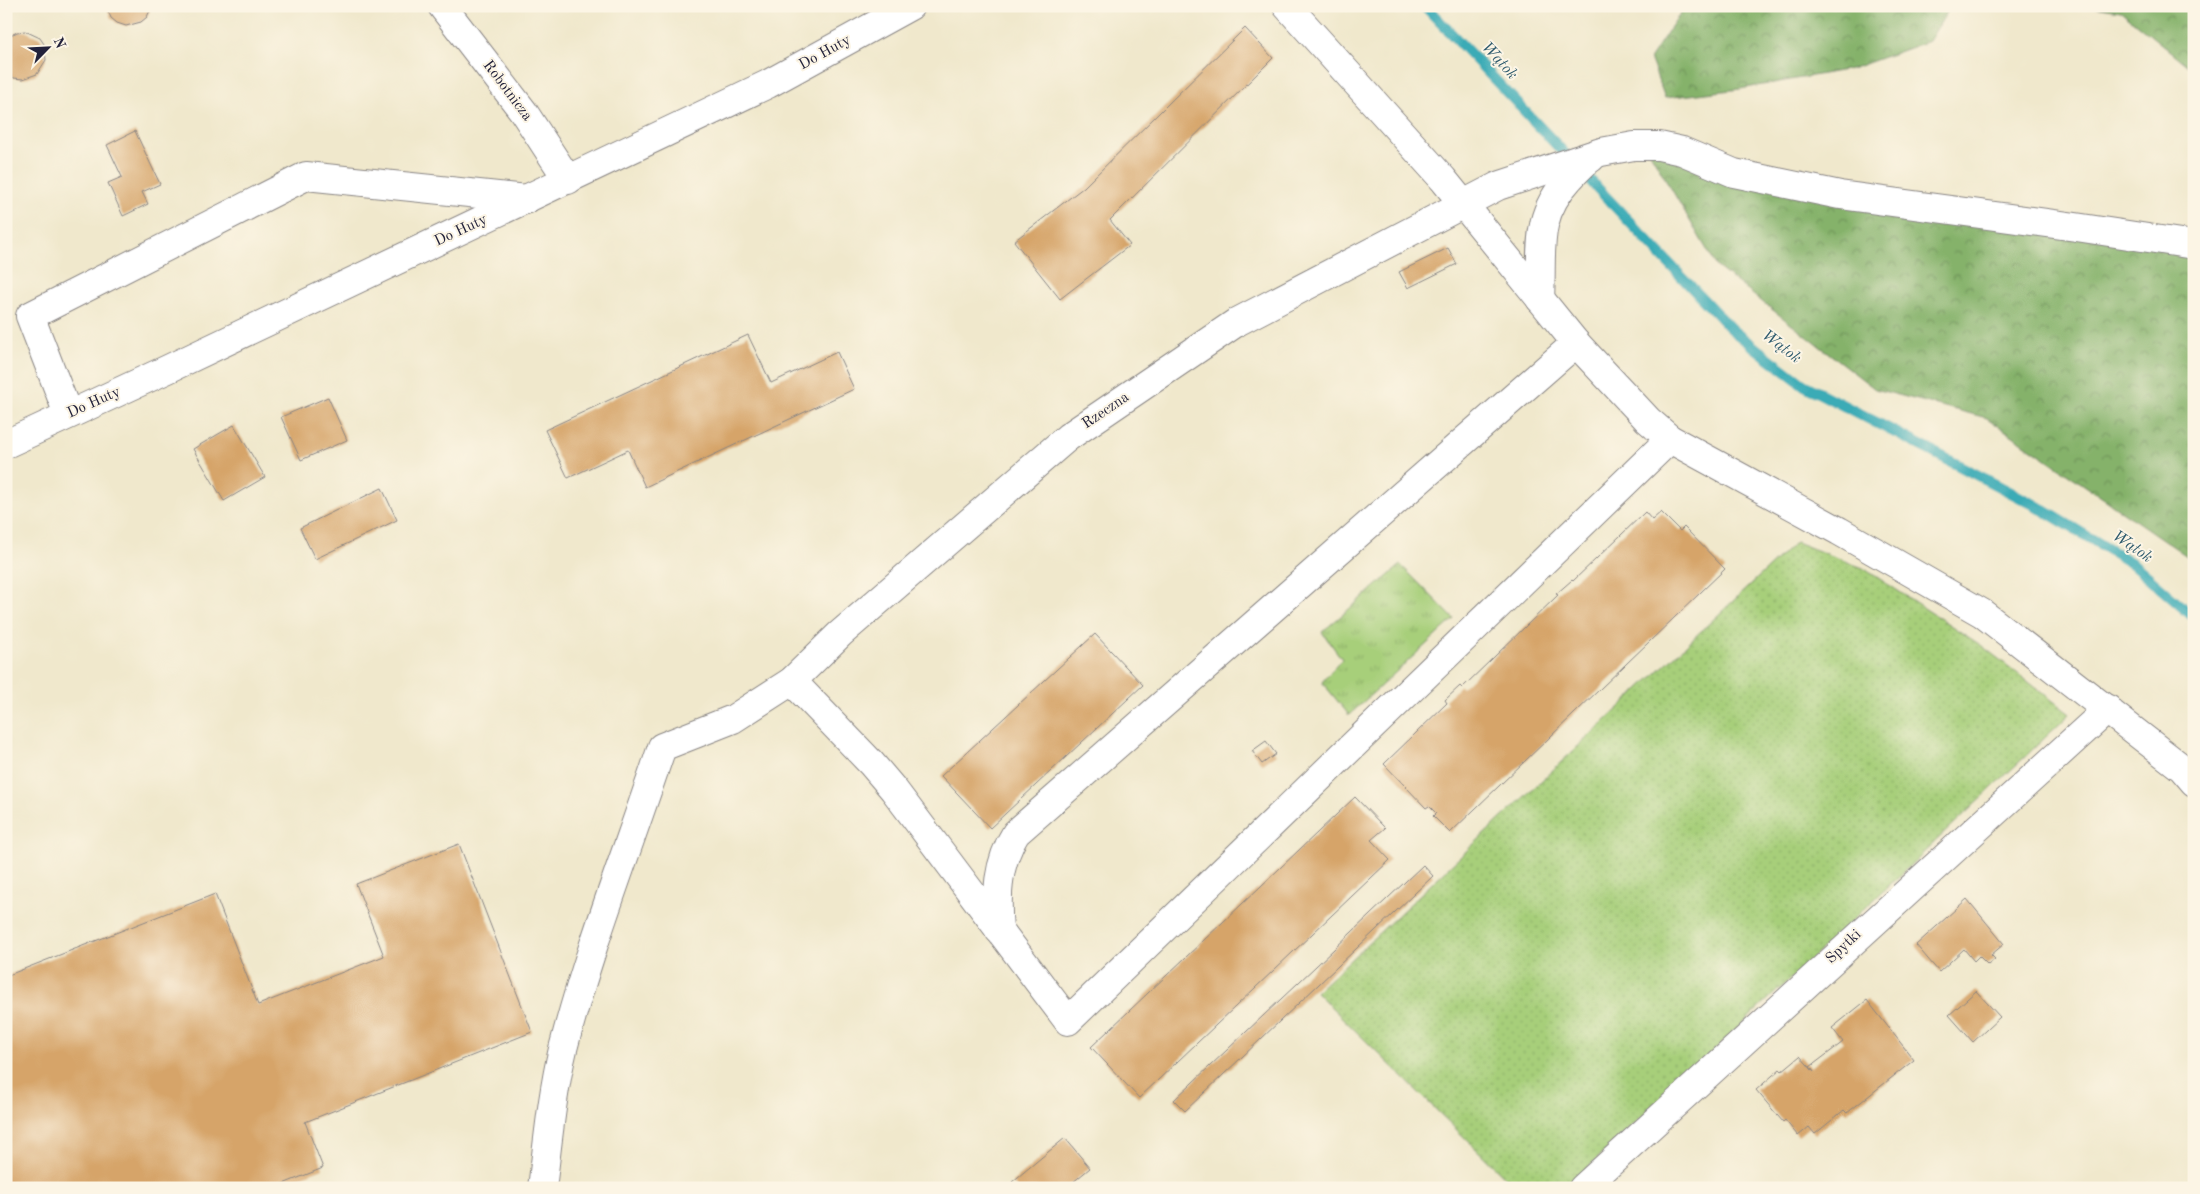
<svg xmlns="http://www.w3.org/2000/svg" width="2200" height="1194" font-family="'Old Standard TT',serif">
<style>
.grass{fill:url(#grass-dots);stroke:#64785a}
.forest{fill:url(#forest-crowns);stroke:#546a52}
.park{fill:url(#park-tufts);stroke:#64785a}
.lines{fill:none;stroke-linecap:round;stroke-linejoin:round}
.stream{stroke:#3babb6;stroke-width:11}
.building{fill:#d6a469}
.minor-casing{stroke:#898584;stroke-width:30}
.minor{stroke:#fff;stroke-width:28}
.labels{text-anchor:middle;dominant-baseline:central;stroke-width:4;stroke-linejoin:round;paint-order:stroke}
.street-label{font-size:15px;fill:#22223b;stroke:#fcf5e5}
.water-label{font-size:16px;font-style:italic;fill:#2c596c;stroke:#fcf5e5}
</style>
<defs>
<pattern id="grass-dots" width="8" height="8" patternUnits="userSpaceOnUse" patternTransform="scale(1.25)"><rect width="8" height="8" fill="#a7cf7a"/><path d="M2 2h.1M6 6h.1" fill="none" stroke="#8fb16a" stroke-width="1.8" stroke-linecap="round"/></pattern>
<pattern id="forest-crowns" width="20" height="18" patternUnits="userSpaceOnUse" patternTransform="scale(1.25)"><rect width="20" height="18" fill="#85b26a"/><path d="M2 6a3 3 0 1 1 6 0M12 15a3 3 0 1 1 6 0" fill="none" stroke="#6c9058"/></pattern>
<pattern id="park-tufts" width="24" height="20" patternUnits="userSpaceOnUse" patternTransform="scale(1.25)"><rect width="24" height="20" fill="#a7cf7a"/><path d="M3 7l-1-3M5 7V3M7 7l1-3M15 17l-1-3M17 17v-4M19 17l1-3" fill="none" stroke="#8fb16a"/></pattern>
</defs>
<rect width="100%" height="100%" fill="#fcf5e5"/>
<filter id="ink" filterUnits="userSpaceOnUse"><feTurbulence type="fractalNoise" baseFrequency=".02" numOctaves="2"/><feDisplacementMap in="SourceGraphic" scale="10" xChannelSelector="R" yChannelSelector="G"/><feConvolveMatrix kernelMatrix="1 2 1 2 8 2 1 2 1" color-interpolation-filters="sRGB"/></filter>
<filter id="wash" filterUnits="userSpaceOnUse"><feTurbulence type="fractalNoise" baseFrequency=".0096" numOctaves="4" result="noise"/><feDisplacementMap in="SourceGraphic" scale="20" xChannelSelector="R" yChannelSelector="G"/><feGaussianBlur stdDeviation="1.12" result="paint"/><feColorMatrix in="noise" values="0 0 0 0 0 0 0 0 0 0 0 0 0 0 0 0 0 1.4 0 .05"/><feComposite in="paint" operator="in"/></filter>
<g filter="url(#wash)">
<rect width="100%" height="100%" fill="#f0e8cc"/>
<!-- grass -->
<path class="grass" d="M1796,542L1863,568L1982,646L2070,714L1804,966L1566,1188H1516L1316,992Z"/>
<!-- forest -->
<g class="forest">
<path d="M1685,6H1951L1929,41L1851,69L1740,89L1665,98L1650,58Z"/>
<path d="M2085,6H2194V71L2121,11Z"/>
<path d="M1645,144L1701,161L2194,246V561L1987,418L1875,389L1717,267Z"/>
</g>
<!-- park -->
<path class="park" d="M1401,565L1454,619L1349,715L1322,682L1342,659L1322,632Z"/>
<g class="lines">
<!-- stream -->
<path class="stream" d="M1425,6L1732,330L1804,385L2035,505L2133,564L2194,617"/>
</g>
<g id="blocks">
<!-- building -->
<g class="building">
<path d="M106,6H152L147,17L141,22L126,26L117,23L111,18Z"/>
<path d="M1245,28L1273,58L1110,220L1130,245L1060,299L1014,241L1084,187Z"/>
<path d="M25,31L40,38L44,44L46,60L37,74L23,79L14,78L6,72V38L17,32Z"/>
<path d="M135,131L160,184L142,192L148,204L123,216L108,183L122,177L107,145Z"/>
<path d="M1448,248L1457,264L1408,288L1399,272Z"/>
<path d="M748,335L771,383L837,352L854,389L645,487L628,450L568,478L545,430Z"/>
<path d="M328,397L347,440L301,460L281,417Z"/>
<path d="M234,425L265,477L224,501L193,449Z"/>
<path d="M382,488L397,520L315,559L300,528Z"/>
<path d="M1645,512L1652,520L1661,512L1680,531L1684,527L1725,569L1450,833L1433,816L1436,813L1429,806L1426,808L1384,764L1447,703L1445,700L1460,686L1462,688L1558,595L1556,594L1572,580L1573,581Z"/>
<path d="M1095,634L1143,685L990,828L941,776Z"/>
<path d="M1266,741L1276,754L1262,764L1252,751Z"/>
<path d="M1355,797L1385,828L1371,840L1390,860L1139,1098L1091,1047Z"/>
<path d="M459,844L532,1032L305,1122L323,1168L273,1188H6V976L215,894L258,1005L384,956L356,884Z"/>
<path d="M1423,865L1433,876L1185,1111L1174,1100Z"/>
<path d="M1967,899L2004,944L1991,955L1995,959L1988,965L1979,956L1974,961L1964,949L1939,972L1916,945Z"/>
<path d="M1976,991L2000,1017L1973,1042L1949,1015Z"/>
<path d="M1867,1000L1914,1060L1847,1113L1844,1110L1815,1134L1809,1127L1798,1136L1785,1120L1783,1122L1756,1090L1780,1069L1782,1071L1800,1056L1814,1072L1810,1067L1843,1042L1832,1028Z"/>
<path d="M1065,1138L1090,1168L1066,1188H1017L1012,1182Z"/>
</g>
</g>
</g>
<g filter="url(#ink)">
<use href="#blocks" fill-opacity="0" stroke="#898584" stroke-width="1"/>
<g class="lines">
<!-- minor casing -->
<g class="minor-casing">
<g id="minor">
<path d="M442,6L523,111L568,180"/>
<path d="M1287,6L1443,179L1576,343L1648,420L1670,439L1839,531L1982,613L2182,768L2194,782"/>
<path d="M1540,299C1543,251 1533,218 1569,179C1576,172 1582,164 1591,158"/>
<path d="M68,414L30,316L306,176L527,199"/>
<path d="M6,444L168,369L768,84L910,6"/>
<path d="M792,681L871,763L894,790L1068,1021L1670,439"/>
<path d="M999,930C996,895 997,863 1016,833L1576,343"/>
<path d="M542,1188C548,1142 552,1094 563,1049C589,947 629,847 662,747L733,719L792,681L840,634L1068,437L1237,322L1498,186L1601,152L1634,146H1659L1682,151L1734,173L1840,195L2076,227L2194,245"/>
<path d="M1583,1188L2108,709"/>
</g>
</g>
<!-- minor -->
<use href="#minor" class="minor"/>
</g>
</g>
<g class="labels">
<!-- street labels -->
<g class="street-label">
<text transform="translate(825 53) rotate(-29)">Do Huty</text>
<text transform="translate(507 91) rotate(53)">Robotnicza</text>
<text transform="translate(461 231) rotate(-25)">Do Huty</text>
<text transform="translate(94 403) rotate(-24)">Do Huty</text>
<text transform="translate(1106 411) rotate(-34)">Rzeczna</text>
<text transform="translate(1844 947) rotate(-43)">Spytki</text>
</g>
<!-- water labels -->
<g class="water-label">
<text transform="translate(1499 61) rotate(47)">Wątok</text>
<text transform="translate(1781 347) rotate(37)">Wątok</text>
<text transform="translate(2132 547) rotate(34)">Wątok</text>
</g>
</g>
<!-- margin -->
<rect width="2200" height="1194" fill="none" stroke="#fcf5e5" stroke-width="25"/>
<!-- north arrow -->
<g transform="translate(48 48) rotate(66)" stroke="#fcf5e5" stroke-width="4" paint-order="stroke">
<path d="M0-4L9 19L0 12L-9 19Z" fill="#22223b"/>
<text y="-8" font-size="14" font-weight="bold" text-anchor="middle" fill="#22223b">N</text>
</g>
</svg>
